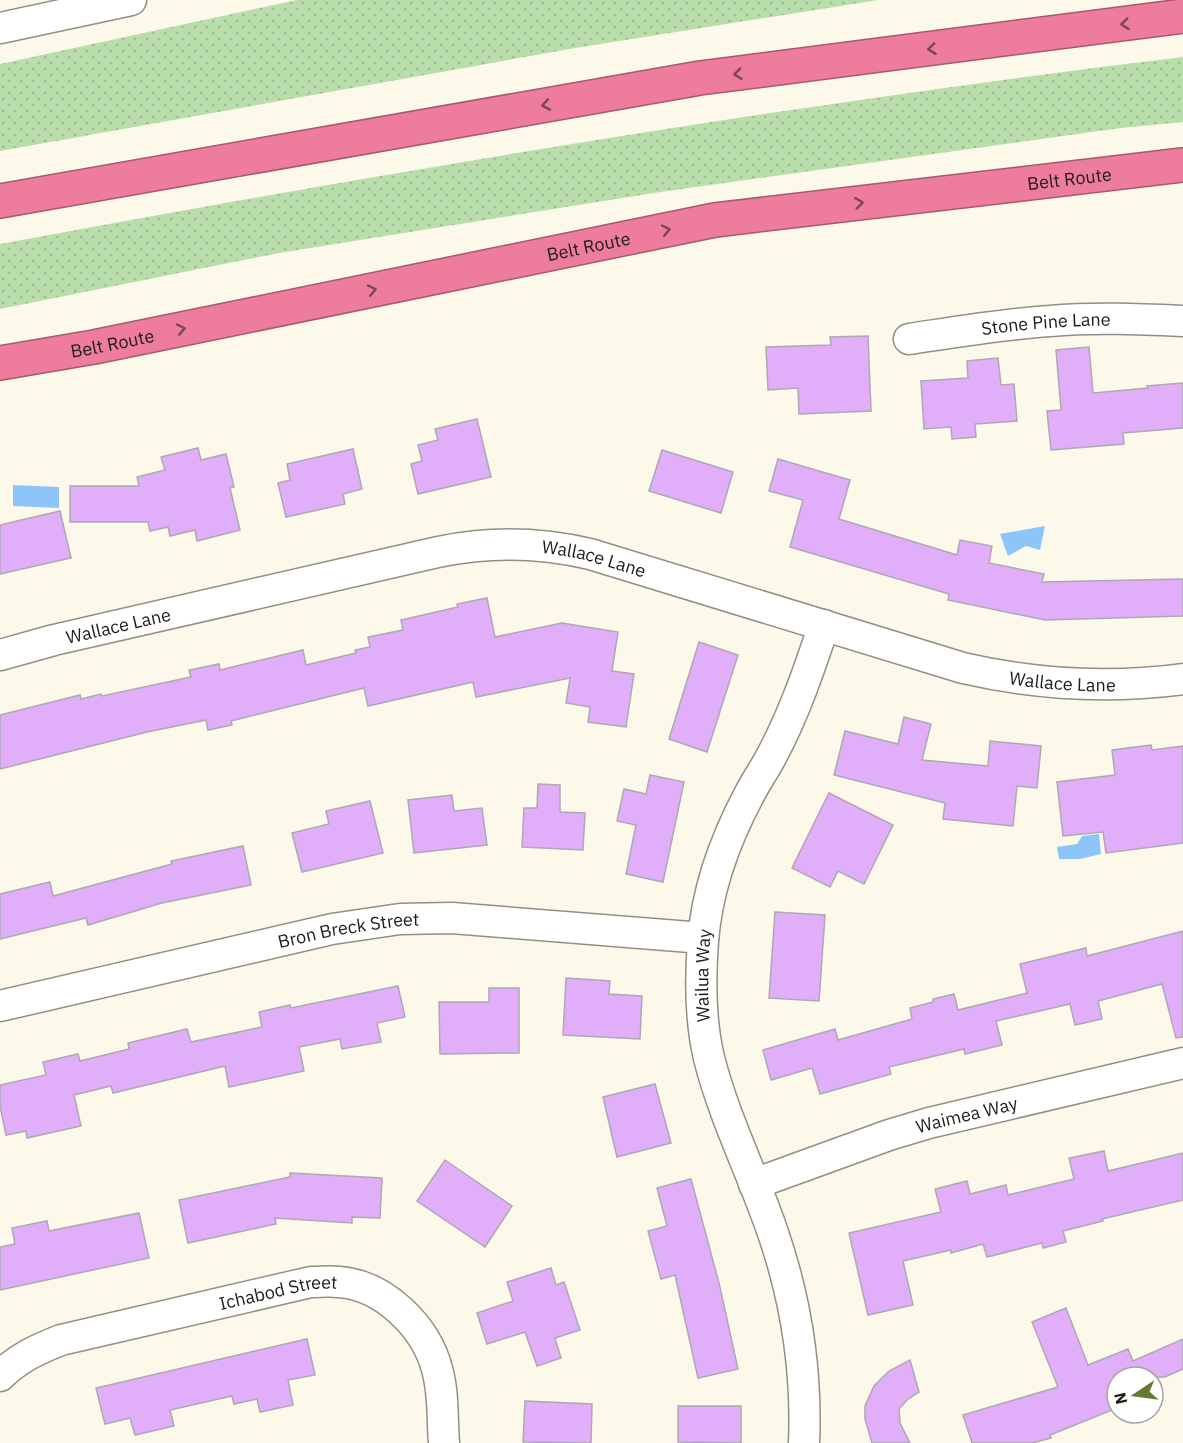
<svg xmlns="http://www.w3.org/2000/svg" width="1183" height="1443" font-family="'IBM Plex Sans',sans-serif">
<style>
.grass{fill:url(#grass-dots)}
.water{fill:#8ec5f9}
.building{fill:#e1aefa;stroke:#afa7b3;stroke-width:1.5}
.lines{fill:none;stroke-linecap:round;stroke-linejoin:round}
.minor-casing{stroke:#938f83;stroke-width:33}
.highway-casing{stroke:#a55a6e;stroke-width:36}
.minor{stroke:#fff;stroke-width:30}
.highway{stroke:#ed7c9d;stroke-width:33}
.oneway{stroke:#7b4754}
.labels{text-anchor:middle;dominant-baseline:central;stroke-width:4.5;stroke-linejoin:round;paint-order:stroke}
.street-label{font-size:18px;fill:#1e1c18;stroke:#fff}
</style>
<defs>
<pattern id="grass-dots" width="8" height="8" patternUnits="userSpaceOnUse" patternTransform="scale(1.5)"><rect width="8" height="8" fill="#b9ddab"/><path d="M2 2h.1M6 6h.1" fill="none" stroke="#9fbd92" stroke-width="1.8" stroke-linecap="round"/></pattern>
</defs>
<rect width="100%" height="100%" fill="#fcf8ea"/>
<!-- grass -->
<g class="grass">
<path d="M297,0H878L575,48L0,151V64Z"/>
<path d="M1183,57V122L1121,128L660,192L279,253L0,309V244C393,171 786,105 1183,57Z"/>
</g>
<!-- water -->
<g class="water">
<path d="M13,485L59,487V508L13,506Z"/>
<path d="M1045,526L1040,550L1026,546L1008,556L1000,534Z"/>
<path d="M1099,834L1101,854L1080,859H1059L1057,847L1077,844L1082,836Z"/>
</g>
<!-- building -->
<g class="building">
<path d="M868,336L871,411L799,414L798,388L768,390L766,347L831,345L830,337Z"/>
<path d="M1089,347L1093,393L1148,388L1147,386L1183,383V428L1123,433L1124,444L1051,450L1047,411L1061,410L1056,350Z"/>
<path d="M998,358L1001,385L1014,384L1017,421L975,424L976,437L952,439L951,427L924,429L921,381L968,378L967,361Z"/>
<path d="M477,419L491,477L418,494L411,464L422,461L418,445L438,440L435,429Z"/>
<path d="M198,448L201,460L226,454L234,487L230,488L240,530L197,541L195,530L170,536L168,527L150,531L148,522H70V486H139L137,477L165,470L161,457Z"/>
<path d="M353,449L362,489L343,494L345,504L286,517L278,483L290,480L287,464Z"/>
<path d="M662,450L733,472L721,513L649,491Z"/>
<path d="M778,459L850,480L839,519L957,555L960,540L992,546L989,563L1044,574L1042,582L1183,579V616L1045,620L948,600L949,594L790,547L803,500L769,491Z"/>
<path d="M60,511L71,558L0,574V525Z"/>
<path d="M487,598L495,637L562,623L618,632L612,671L634,674L626,727L588,722L590,707L566,703L570,678L476,697L473,682L368,706L364,688L231,721L232,725L208,730L206,720L147,732L0,769V715L80,695L81,699L101,694L102,696L191,677L189,670L219,664L220,670L303,650L306,665L356,653L355,650L370,647L368,637L403,630L401,620L458,607L457,604Z"/>
<path d="M699,642L738,655L707,752L669,739Z"/>
<path d="M904,717L931,724L922,760L988,766L990,741L1041,746L1037,788L1017,786L1013,826L943,819L945,803L834,775L845,731L898,744Z"/>
<path d="M1151,745L1152,750L1183,746V843L1106,853L1103,832L1063,836L1057,782L1115,775L1112,750Z"/>
<path d="M650,775L684,782L663,882L626,874L636,825L617,821L624,789L646,794Z"/>
<path d="M538,784L560,785V812L585,813L583,850L522,847L524,808H537Z"/>
<path d="M829,793L893,825L864,884L838,871L830,887L792,868Z"/>
<path d="M452,795L454,811L482,808L487,845L414,853L408,800Z"/>
<path d="M370,801L383,853L302,872L292,833L329,824L326,811Z"/>
<path d="M243,846L251,885L162,903L88,925L86,918L0,939V894L50,882L53,896L172,864L171,861Z"/>
<path d="M775,912L825,915L819,1001L769,998Z"/>
<path d="M1183,931V1037L1176,1038L1162,984L1098,1001L1102,1019L1075,1025L1070,1004L996,1021L1002,1045L965,1054L964,1049L889,1067L891,1074L820,1094L812,1068L771,1080L763,1050L835,1029L838,1040L912,1019L910,1008L933,1002V999L954,994L958,1010L1027,993L1020,964L1086,948L1087,956Z"/>
<path d="M566,978L610,981L609,994L642,996L640,1039L563,1035Z"/>
<path d="M398,986L405,1017L377,1023L381,1042L342,1049L340,1039L299,1047L304,1071L229,1087L225,1066L113,1093L111,1086L74,1095L81,1126L27,1138L26,1131L6,1135L0,1106V1085L46,1075L43,1062L78,1054L80,1061L129,1049L128,1043L187,1029L191,1042L262,1027L259,1012L290,1005L291,1008Z"/>
<path d="M489,988H519V1053L440,1054L439,1002H489Z"/>
<path d="M655,1084L671,1143L617,1157L603,1097Z"/>
<path d="M1104,1151L1108,1171L1183,1153V1200L1102,1219L1103,1221L1063,1231L1066,1242L1043,1248L1042,1243L987,1257L983,1244L951,1253V1250L903,1261L913,1305L868,1315L849,1233L941,1212L935,1189L967,1181L970,1194L1006,1185L1008,1195L1074,1179L1069,1158Z"/>
<path d="M445,1160L512,1206L485,1247L417,1201Z"/>
<path d="M290,1173L382,1178L380,1218L352,1217V1223L275,1218L276,1224L188,1243L179,1200L290,1177Z"/>
<path d="M691,1179L719,1283L738,1369L698,1378L675,1275L661,1279L648,1231L667,1226L657,1188Z"/>
<path d="M139,1213L149,1258L0,1290V1247L15,1244L12,1228L47,1221L49,1231Z"/>
<path d="M551,1268L556,1285L564,1282L580,1330L555,1338L561,1358L537,1366L525,1332L487,1344L477,1313L513,1301L507,1282Z"/>
<path d="M1066,1308L1088,1365L1128,1349L1133,1361L1183,1339V1369L1165,1377H1117V1408L1050,1435L1051,1438L1032,1443H972L963,1415L1058,1387L1032,1322Z"/>
<path d="M307,1339L315,1375L288,1380L293,1405L260,1412L257,1399L234,1404L232,1396L170,1410L174,1426L135,1435L130,1418L105,1424L96,1388Z"/>
<path d="M910,1360L919,1392L908,1399L899,1409L900,1423L910,1443H872L865,1419V1406L874,1386L889,1371Z"/>
<path d="M525,1401L592,1404L591,1443L523,1442Z"/>
<path d="M678,1406H741V1443L678,1442Z"/>
</g>
<g class="lines">
<!-- minor casing -->
<g class="minor-casing">
<g id="minor">
<path d="M0,28L131,0"/>
<path id="s1" d="M909,339C956,332 1003,324 1050,321C1094,317 1139,319 1183,321"/>
<path id="s2" d="M0,655L54,640L438,552C490,541 539,542 590,554L963,668C1037,685 1108,689 1183,679"/>
<path id="s3" d="M0,1006L332,929L400,919L452,918L703,938"/>
<path id="s4" d="M754,1184L889,1135L929,1123L1183,1063"/>
<path id="s5" d="M0,1376C18,1358 38,1349 61,1340L311,1282C320,1282 330,1281 339,1282C384,1285 426,1327 437,1369C444,1393 442,1419 444,1443"/>
<path id="s6" d="M804,1443C807,1372 796,1300 773,1233C753,1174 724,1118 709,1058C700,1020 700,980 703,941C707,889 725,840 749,795C756,781 765,769 772,755C794,714 809,670 824,625"/>
</g>
</g>
<!-- highway casing -->
<g class="highway-casing">
<g id="highway">
<path d="M0,201L700,78L1183,16"/>
<path id="s7" d="M0,363L94,347L715,220L1183,165"/>
</g>
</g>
<!-- minor -->
<use href="#minor" class="minor"/>
<!-- highway -->
<use href="#highway" class="highway"/>
</g>
<!-- one-way arrows -->
<defs><path id="oneway-chevron" d="M-2-3.5L2.5 0L-2 3.5" fill="none" stroke-width="1.6" stroke-linecap="round" stroke-linejoin="round" transform="scale(1.5)"/></defs>
<g class="oneway">
<use href="#oneway-chevron" transform="translate(1125 24) rotate(173)"/>
<use href="#oneway-chevron" transform="translate(932 49) rotate(173)"/>
<use href="#oneway-chevron" transform="translate(738 74) rotate(173)"/>
<use href="#oneway-chevron" transform="translate(546 105) rotate(170)"/>
<use href="#oneway-chevron" transform="translate(859 203) rotate(-7)"/>
<use href="#oneway-chevron" transform="translate(666 230) rotate(-12)"/>
<use href="#oneway-chevron" transform="translate(372 290) rotate(-12)"/>
<use href="#oneway-chevron" transform="translate(181 329) rotate(-12)"/>
</g>
<g class="labels">
<!-- street labels -->
<g class="street-label">
<text stroke="none"><textPath href="#s7" startOffset="1086">Belt Route</textPath></text>
<text stroke="none"><textPath href="#s7" startOffset="600">Belt Route</textPath></text>
<text stroke="none"><textPath href="#s1" startOffset="138">Stone Pine Lane</textPath></text>
<text stroke="none"><textPath href="#s7" startOffset="114">Belt Route</textPath></text>
<text stroke="none"><textPath href="#s2" startOffset="608">Wallace Lane</textPath></text>
<text stroke="none"><textPath href="#s2" startOffset="122">Wallace Lane</textPath></text>
<text stroke="none"><textPath href="#s2" startOffset="1094">Wallace Lane</textPath></text>
<text stroke="none"><textPath href="#s3" startOffset="357">Bron Breck Street</textPath></text>
<text stroke="none"><textPath href="#s6" startOffset="483">Wailua Way</textPath></text>
<text stroke="none"><textPath href="#s4" startOffset="224">Waimea Way</textPath></text>
<text stroke="none"><textPath href="#s5" startOffset="294">Ichabod Street</textPath></text>
</g>
</g>
<!-- north arrow -->
<g transform="translate(1135 1395) rotate(257)"><circle r="28" fill="#ffffff" stroke="#a5a4a3" stroke-width="1.5"/>
<path d="M0-4.5L10 22L0 15L-10 22Z" fill="#647a2c"/>
<text y="-9" font-size="16" font-weight="bold" text-anchor="middle" fill="#1e1c18">N</text>
</g>
</svg>
